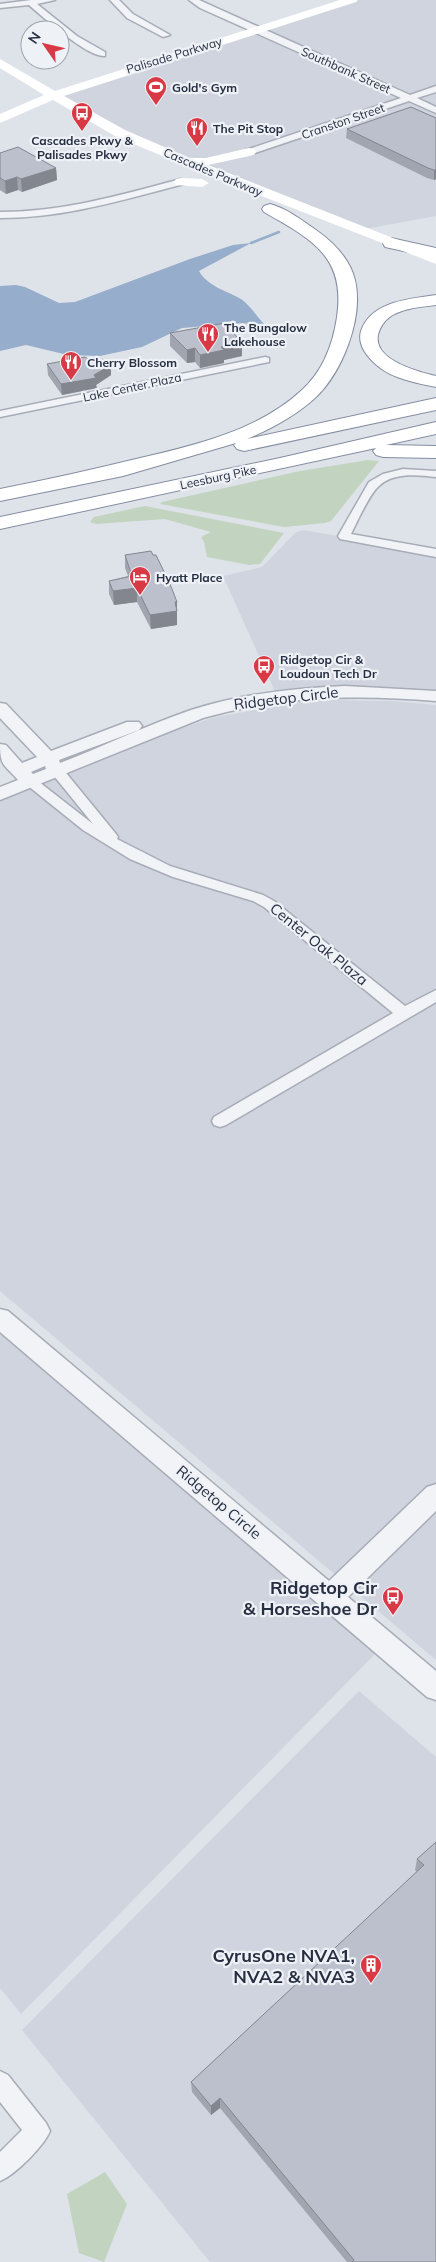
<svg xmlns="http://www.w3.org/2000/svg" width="436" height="2262" font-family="Mulish,sans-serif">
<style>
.built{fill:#d0d4de}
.green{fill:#c2d4bf}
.water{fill:#96adcc}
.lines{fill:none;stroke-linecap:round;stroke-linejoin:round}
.stream{stroke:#96adcc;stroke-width:2.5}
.minor-casing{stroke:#a7acb7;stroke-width:3}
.tertiary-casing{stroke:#a7acb7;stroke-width:3}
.trunk-casing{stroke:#848ea1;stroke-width:2}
.minor{fill:#f1f3f7;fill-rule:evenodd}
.tertiary{fill:#f1f3f7;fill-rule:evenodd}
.secondary{fill:#fff;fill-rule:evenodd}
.trunk{fill:#fff;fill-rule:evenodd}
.wall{fill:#a1a5af}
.shaded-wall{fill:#83868f}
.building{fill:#bbc0cc;stroke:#83868f}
.labels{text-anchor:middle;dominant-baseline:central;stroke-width:4.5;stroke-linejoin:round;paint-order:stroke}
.far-street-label{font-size:12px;fill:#262e41;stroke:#eef1f6}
.far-poi-label{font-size:12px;font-weight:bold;fill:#262e41;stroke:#eef1f6;text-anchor:start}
.street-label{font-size:15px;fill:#262e41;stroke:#eef1f6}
.near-poi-label{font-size:18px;font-weight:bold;fill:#262e41;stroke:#eef1f6;text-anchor:end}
</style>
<rect width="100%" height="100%" fill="#dee2e9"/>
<!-- built -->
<g class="built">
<path d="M352,0H436V216L359,230L205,169L53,96Z"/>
<path d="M303,530L436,553V696H277L223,576L262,567L295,533Z"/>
<path d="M334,700L392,701L436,705V1660L0,1291V801L181,728L216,717L299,702Z"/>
<path d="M0,1318L385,1644L21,2014L0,1988Z"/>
<path d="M359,1691L436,1757V2262H210L22,2030Z"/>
</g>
<!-- green -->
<g class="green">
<path d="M368,460L379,461L331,521L325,523L284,527L160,504L162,502L300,471Z"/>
<path d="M145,506L284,533L260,564L249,565L207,557L204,542L201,537L211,532L165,519L96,524L90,522L94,517Z"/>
<path d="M105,2172L127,2204L104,2262L79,2253L67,2194Z"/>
</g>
<!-- water -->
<path class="water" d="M251,243L199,271C207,286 227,291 241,299C251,306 256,316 265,325L263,327L243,323L182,328L142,347L100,356L68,355L26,345L0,351V286L16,285L25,287L59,303L75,302L190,259L233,245Z"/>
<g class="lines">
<!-- stream -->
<path class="stream" d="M251,243L279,232"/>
<!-- minor casing -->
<g class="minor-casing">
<g id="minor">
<path d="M31,0H55L37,4L77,36L105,52V56C88,58 43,17 29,5L0,8V4Z"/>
<path d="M110,0H119L133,14L170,35L163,37L127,18Z"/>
<path d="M189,0H199L410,95L436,86V92L417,98L436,107V113L409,101L252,154H246V150L401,98L200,8Z"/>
<path d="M181,179L186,182L184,184C123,200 64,218 0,218V212C64,212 120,195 181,179Z"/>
<path d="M265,357L269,358V362L0,417V411Z"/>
<path d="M403,469L436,471V477C418,475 393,472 379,486C370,493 357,522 351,534L436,549V557L340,539L338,536L369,482L383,474Z"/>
<path d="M57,767L62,768L116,834L118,837L117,839L170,866L263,895L274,901L405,1006L436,990V1002L226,1125L220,1127L214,1125L212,1121L214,1117L393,1013L264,907L253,901L173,877L130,859L83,830L22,781L29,777L34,778L93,824L50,771Z"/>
<path d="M0,2071L8,2075L46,2123L50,2131C44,2146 15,2175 0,2181V2152L22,2130L0,2102Z"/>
</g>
</g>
<!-- tertiary casing -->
<g class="tertiary-casing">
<g id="tertiary">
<path d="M345,686L436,691V701C354,694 282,696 203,718L0,800V787L18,780C5,765 0,767 0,744L6,745L22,763L37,757L0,718V703L6,704L51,751L127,722H139L142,726L139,730L59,760L60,763C104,746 147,725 191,710C241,694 293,688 345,686ZM45,766L46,769L33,774L31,772Z"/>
<path d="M0,1309L8,1311L329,1581L427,1487L436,1484V1511L348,1597L436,1671V1700L427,1697L0,1332Z"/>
</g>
</g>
<!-- trunk casing -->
<g class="trunk-casing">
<g id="trunk">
<path d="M270,204C286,208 303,221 316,230C333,242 350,259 355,280C364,318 342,373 315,398C295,416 271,429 247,439L436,398V410L244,451L237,449L234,445L236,443L123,476L0,501V489C46,480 91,470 136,459C193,446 258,431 302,390C323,371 333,344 337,317C346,256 311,239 264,212L262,209L264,206Z"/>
<path d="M391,238L436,248V258L385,247L383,243L385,239Z"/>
<path d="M436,295V305C421,307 404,308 391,316C384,321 380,327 378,335C373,360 419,372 436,376V387C417,383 394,379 379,367C368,358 357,345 361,331C371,301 410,299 436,295Z"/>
<path d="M436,422V434L386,445L436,446V458L383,457L376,455L373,451L376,448L0,529V517L280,458Z"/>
</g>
</g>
<!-- minor -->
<use href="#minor" class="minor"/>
<!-- tertiary -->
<use href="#tertiary" class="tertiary"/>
<!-- secondary -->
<g class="secondary">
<path d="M340,0H358L356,2L64,96L125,130L190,158H206L249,148L254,149L256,152L254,155L208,165L436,255V264L200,172L115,136L53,100L0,123V114L44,95L0,68V59L55,91Z"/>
<path d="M181,178L202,179L209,183L202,187L176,185L174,182L176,179Z"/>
</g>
<!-- trunk -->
<use href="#trunk" class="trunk"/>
</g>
<!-- wall -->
<g class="wall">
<path d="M436,118V179L434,180L427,178L346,138L347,129Z"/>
<path d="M0,153L56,168L57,180L22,192L18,190L6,194L0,190Z"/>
<path d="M170,333L242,356L224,360V363L200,368L195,362L187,363L170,346Z"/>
<path d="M91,361L111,365V375L96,385L97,388L62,395L48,375L47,364Z"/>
<path d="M125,555L177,602V625L151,629L137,602L114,605L109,594V581L128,576L125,568Z"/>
<path d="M436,1842V2262H347L220,2108L211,2115L192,2092L191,2082L417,1872L415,1870L417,1859Z"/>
</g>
<!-- shaded-wall -->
<g class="shaded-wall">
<path d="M56,168L57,180L22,192L21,179Z"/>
<path d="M434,170H436V179L434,180Z"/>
<path d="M17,177L18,190L6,194L5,181Z"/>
<path d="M242,343V356L224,360V363L200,368V355L221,347Z"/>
<path d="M195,348V362L187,363V350Z"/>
<path d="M111,365V375L96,385L97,388L62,395L61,384Z"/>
<path d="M137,588V602L114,605L113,591Z"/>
<path d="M175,602H177V625L151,629L150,615Z"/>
<path d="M220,2098V2108L211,2115V2106Z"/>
</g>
<!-- building -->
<g class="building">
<path d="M411,107L436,118V170H434L428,168L347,129Z"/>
<path d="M18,147L56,168L21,179L17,177L5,181L0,178V153Z"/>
<path d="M225,323L242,343L221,347L224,350L200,355L195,348L187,350L170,333Z"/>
<path d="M85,357L91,361L103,360L111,365L94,375L96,378L61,384L47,364Z"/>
<path d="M151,551L153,555H156L170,584L177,602H175L177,611L150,615L137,588L113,591L109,581L132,576L125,555Z"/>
<path d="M436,1842V2262H352L354,2260L220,2098L211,2106L191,2082L424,1865L417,1859Z"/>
</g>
<!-- icons -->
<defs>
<g id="stadium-pin" transform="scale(1.125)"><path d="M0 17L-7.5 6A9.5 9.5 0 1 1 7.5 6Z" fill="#d93845" stroke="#eef1f6"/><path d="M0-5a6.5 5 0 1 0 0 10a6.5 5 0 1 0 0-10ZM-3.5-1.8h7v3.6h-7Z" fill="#fff"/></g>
<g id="bus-pin" transform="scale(1.125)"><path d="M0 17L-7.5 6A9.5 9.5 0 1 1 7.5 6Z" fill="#d93845" stroke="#eef1f6"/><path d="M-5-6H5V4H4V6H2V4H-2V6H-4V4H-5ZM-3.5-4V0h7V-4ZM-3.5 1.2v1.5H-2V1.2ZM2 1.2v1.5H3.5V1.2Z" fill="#fff"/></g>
<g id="restaurant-pin" transform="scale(1.125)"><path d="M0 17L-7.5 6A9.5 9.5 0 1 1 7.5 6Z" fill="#d93845" stroke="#eef1f6"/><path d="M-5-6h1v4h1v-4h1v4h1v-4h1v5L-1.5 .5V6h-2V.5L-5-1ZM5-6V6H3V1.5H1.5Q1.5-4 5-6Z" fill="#fff"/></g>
<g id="hotel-pin" transform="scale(1.125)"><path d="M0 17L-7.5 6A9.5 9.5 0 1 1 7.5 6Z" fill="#d93845" stroke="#eef1f6"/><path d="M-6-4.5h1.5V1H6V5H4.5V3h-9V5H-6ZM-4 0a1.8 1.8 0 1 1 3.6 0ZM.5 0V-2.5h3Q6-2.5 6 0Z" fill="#fff"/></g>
<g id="building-pin" transform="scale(1.125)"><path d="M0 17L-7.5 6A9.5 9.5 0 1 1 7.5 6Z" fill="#d93845" stroke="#eef1f6"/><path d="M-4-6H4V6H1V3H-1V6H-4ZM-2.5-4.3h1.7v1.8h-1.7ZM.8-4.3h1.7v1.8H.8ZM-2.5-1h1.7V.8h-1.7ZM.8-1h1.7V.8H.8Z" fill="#fff"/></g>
</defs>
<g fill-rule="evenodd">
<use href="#stadium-pin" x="156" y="87"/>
<use href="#bus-pin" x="82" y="113"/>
<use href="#restaurant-pin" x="197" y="128"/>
<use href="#restaurant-pin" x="208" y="334"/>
<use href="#restaurant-pin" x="71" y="362"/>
<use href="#hotel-pin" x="140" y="577"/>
<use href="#bus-pin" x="264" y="666"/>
<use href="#bus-pin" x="393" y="1597"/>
<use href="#building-pin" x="371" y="1965"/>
</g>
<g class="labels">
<!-- far-street labels -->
<g class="far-street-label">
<text transform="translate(174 55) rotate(-17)">Palisade Parkway</text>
<text transform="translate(346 70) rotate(24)">Southbank Street</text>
<text transform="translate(343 121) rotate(-19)">Cranston Street</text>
<text transform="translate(213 172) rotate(23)">Cascades Parkway</text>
<text transform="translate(132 387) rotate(-12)">Lake Center Plaza</text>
<text transform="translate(218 477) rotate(-12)">Leesburg Pike</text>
</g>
<!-- far-poi labels -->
<g class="far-poi-label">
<text x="172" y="87">Gold's Gym</text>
<text x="213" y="128">The Pit Stop</text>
<text x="82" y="140" text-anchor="middle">Cascades Pkwy &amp;<tspan x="82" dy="14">Palisades Pkwy</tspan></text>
<text x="224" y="327">The Bungalow<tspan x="224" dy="14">Lakehouse</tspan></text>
<text x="87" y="362">Cherry Blossom</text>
<text x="156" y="577">Hyatt Place</text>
<text x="280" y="659">Ridgetop Cir &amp;<tspan x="280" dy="14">Loudoun Tech Dr</tspan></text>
</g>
<!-- street labels -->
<g class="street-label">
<text transform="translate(286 698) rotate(-7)">Ridgetop Circle</text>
<text transform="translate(319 944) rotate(39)">Center Oak Plaza</text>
<text transform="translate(219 1502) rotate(40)">Ridgetop Circle</text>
</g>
<!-- near-poi labels -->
<g class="near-poi-label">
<text x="377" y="1587">Ridgetop Cir<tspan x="377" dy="21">&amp; Horseshoe Dr</tspan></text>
<text x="355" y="1955">CyrusOne NVA1,<tspan x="355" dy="21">NVA2 &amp; NVA3</tspan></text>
</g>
</g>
<!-- north arrow -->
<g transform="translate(45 45) rotate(304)"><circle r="24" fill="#eef1f6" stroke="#9ea3ae"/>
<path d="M0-4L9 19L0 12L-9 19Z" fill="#d93845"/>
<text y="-8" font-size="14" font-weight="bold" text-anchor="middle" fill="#262e41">N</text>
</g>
</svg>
